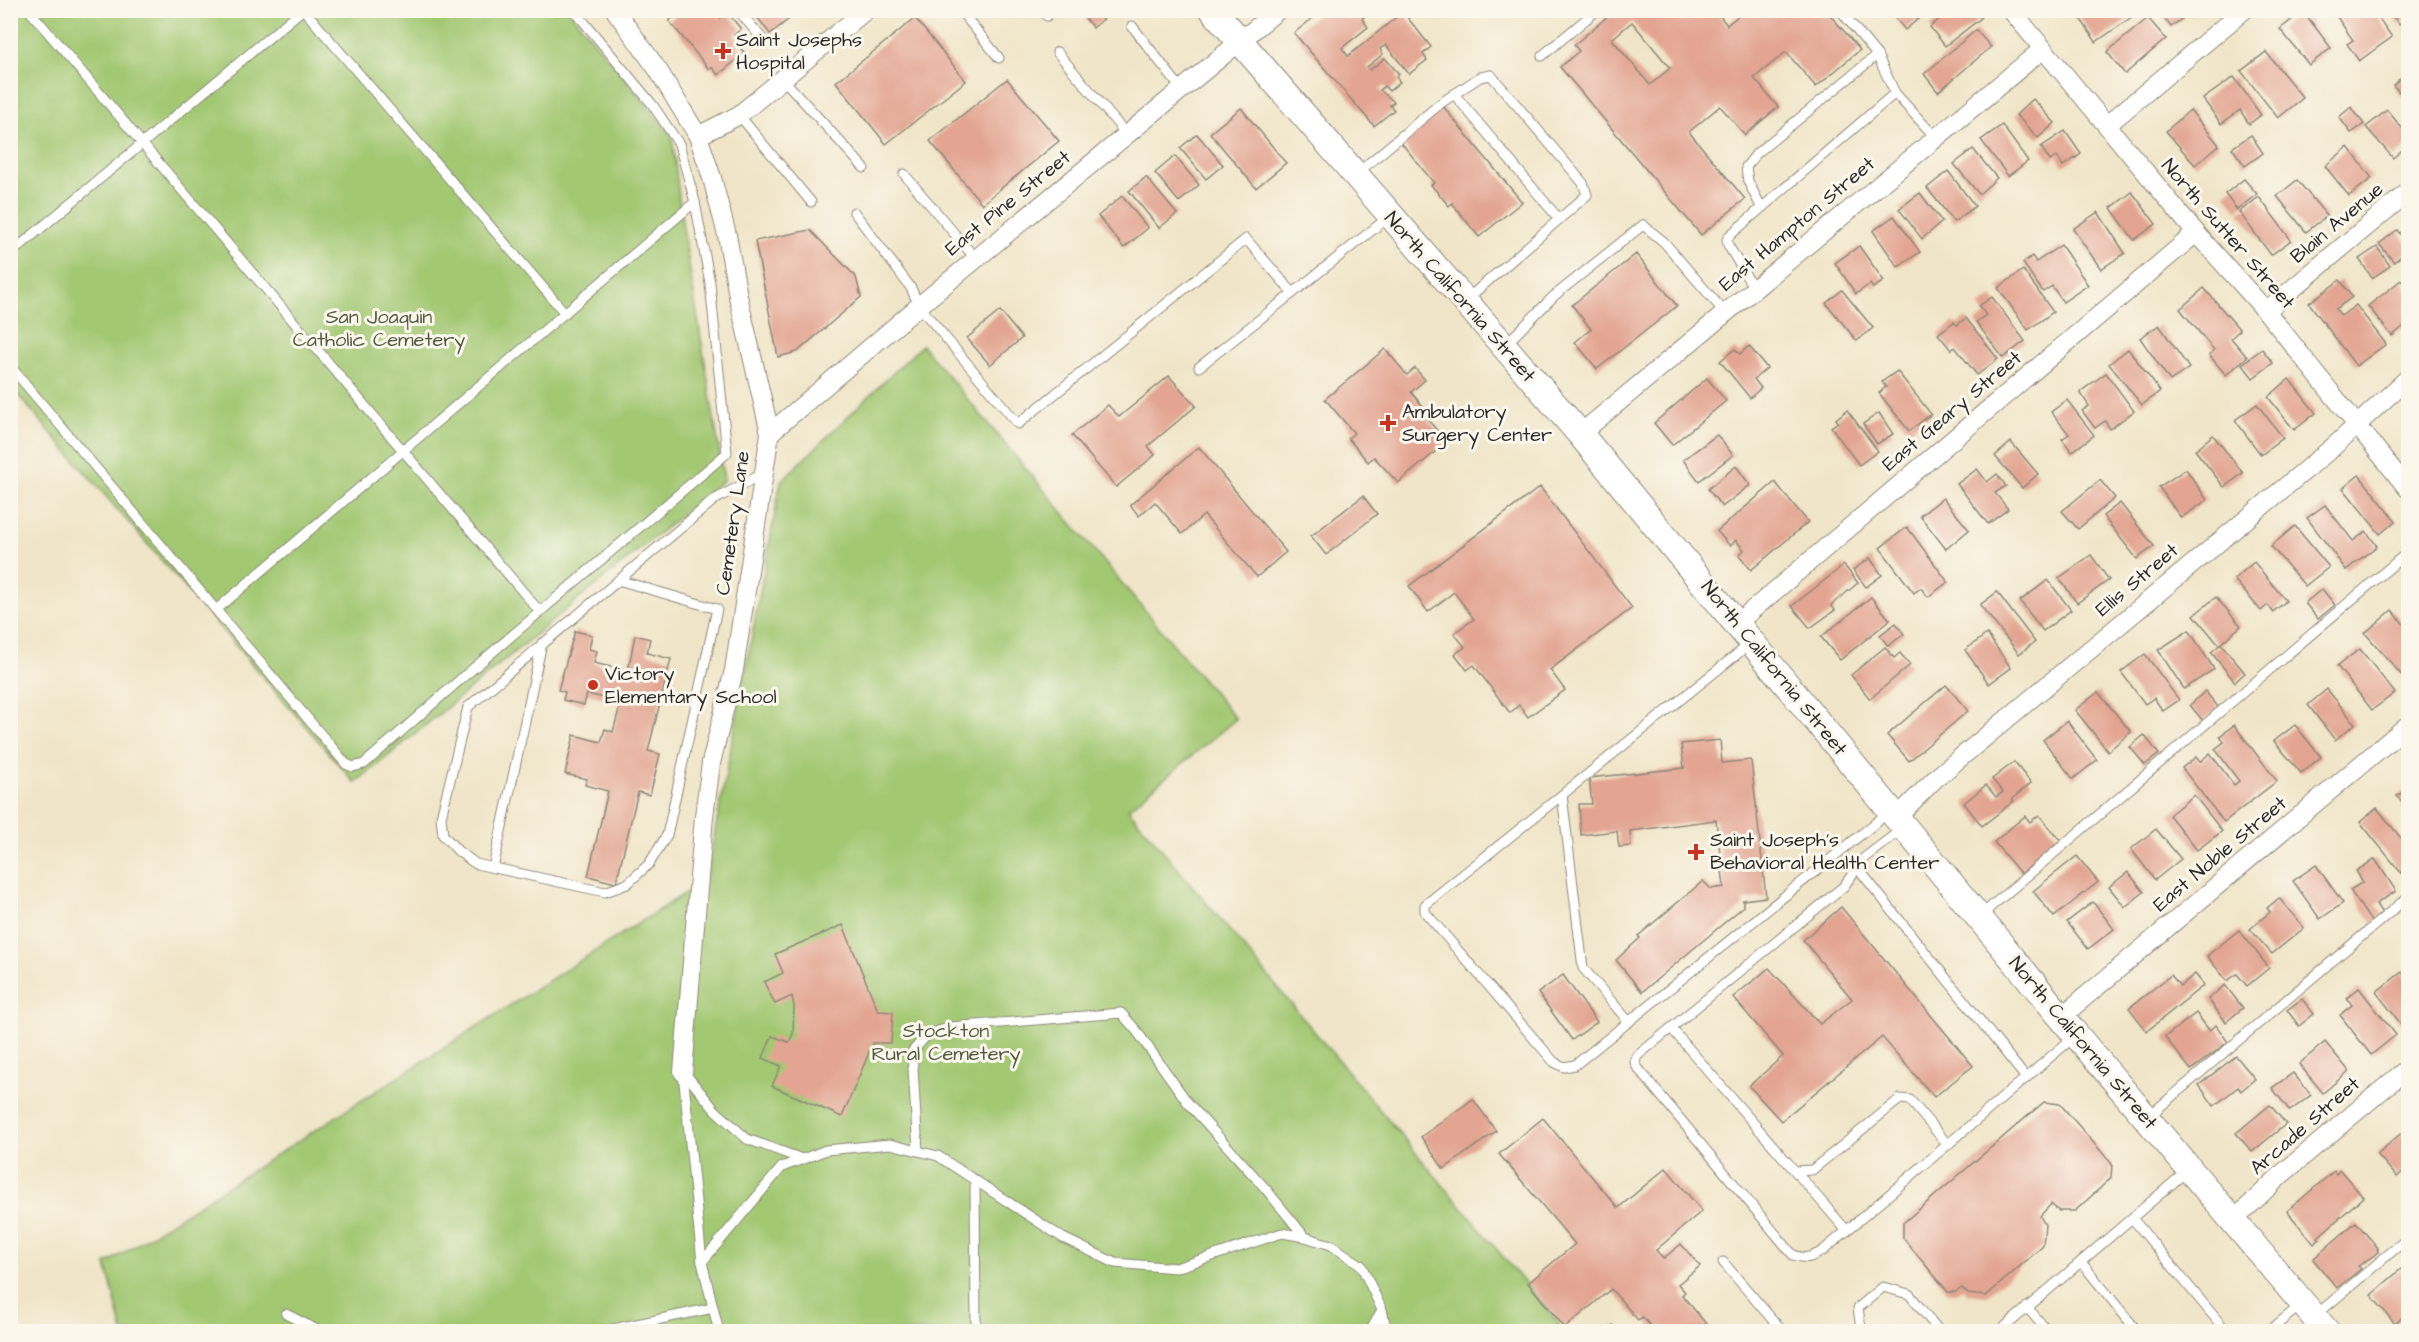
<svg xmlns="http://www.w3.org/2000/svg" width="2419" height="1342" font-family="'Architects Daughter',sans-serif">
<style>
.green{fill:#a2c872;stroke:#667a4e;stroke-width:1.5}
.building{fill:#e3a592;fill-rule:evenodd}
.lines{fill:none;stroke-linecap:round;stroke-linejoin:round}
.lane-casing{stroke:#8e887a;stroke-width:11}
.street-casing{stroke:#8e887a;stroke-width:20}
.secondary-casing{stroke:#8e887a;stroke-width:28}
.lane{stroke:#fff;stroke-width:9}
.street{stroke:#fff;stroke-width:18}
.secondary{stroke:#fff;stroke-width:26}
.poi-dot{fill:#c8321e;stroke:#fbf7ec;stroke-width:2}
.labels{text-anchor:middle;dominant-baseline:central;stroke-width:6;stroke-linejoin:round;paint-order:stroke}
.poi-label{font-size:20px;fill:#2b2b2b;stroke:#fbf7ec;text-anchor:start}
.street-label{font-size:20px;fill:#2b2b2b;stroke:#fbf7ec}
.park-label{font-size:20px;fill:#4f5a40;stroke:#fbf7ec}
</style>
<rect width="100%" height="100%" fill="#fbf7ec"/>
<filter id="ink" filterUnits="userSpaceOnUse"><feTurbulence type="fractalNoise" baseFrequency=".0167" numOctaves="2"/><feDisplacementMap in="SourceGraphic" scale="12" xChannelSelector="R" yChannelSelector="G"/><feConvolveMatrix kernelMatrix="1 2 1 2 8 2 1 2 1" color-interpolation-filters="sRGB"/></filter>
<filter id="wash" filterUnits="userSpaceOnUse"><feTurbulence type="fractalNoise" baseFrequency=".008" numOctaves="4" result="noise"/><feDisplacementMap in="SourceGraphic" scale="24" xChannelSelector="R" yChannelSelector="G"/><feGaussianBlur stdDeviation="1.35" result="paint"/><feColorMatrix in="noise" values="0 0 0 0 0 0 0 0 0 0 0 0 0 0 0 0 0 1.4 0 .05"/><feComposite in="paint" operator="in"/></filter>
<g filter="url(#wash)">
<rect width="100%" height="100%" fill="#f0e5c8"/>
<!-- green -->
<g class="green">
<path d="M10,11H569L672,136L681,215L724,480L355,783L11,387Z"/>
<path d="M922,345L1236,719L1128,809L1565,1331L123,1332L106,1264L706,880L781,481Z"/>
</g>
<g id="blocks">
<!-- building -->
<g class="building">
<path d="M682,10H713L720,18L727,12L741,29L734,35L740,43L737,45L745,53L718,75L712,67L709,69L669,21Z"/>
<path d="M752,10H782L789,19L770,34Z"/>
<path d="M1078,10H1114L1093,28Z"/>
<path d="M1323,10L1326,13L1329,10H1358L1364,17L1362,19L1368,27L1342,48L1348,56L1403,12L1431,47L1423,54L1427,60L1409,74L1386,45L1380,49L1383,54L1367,67L1370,70L1385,58L1399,74L1396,77L1400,82L1389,91L1384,86L1380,90L1394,102L1390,105L1394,110L1374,126L1294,33Z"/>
<path d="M1615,10H1715L1727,25L1745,10H1826L1860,50L1816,87L1786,52L1754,78L1778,107L1745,135L1720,106L1689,132L1745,199L1701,235L1560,67L1579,51L1574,45ZM1632,22L1670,68L1650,85L1612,39Z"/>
<path d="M1889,10H1929L1905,30Z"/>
<path d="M1950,10H1975L1981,18L1945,46L1930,27Z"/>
<path d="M2092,10H2138L2139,12L2096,42L2080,18Z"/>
<path d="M2158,10H2179L2184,17L2171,27Z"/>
<path d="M2186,10H2198L2190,16Z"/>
<path d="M2332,10H2373L2392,37L2359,61L2347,44L2353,40Z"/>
<path d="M2388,10H2408V16L2399,24Z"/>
<path d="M2303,11L2331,48L2309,65L2280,29Z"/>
<path d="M915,18L966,81L886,144L836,82Z"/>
<path d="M2148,18L2166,39L2125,74L2107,52Z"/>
<path d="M1976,30L1991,47L1938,92L1924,74Z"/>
<path d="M2266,52L2303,98L2278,118L2241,71Z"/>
<path d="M2408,71V102L2393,85Z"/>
<path d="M2234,77L2261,115L2249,124L2240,110L2221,124L2203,99Z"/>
<path d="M1007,79L1059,141L982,204L930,141Z"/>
<path d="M2033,99L2055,123L2038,138L2016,115Z"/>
<path d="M1442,105L1522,202L1479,237L1452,203L1449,206L1431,185L1434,183L1399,140Z"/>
<path d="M2351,107L2364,124L2351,133L2339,117Z"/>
<path d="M1241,108L1286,163L1256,188L1210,133Z"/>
<path d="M2190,110L2219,145L2195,165L2166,131Z"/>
<path d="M2387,110L2408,135V145L2393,158L2366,127Z"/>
<path d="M2002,125L2028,161L2008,176L1981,140Z"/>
<path d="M2065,131L2081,154L2063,166L2057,156L2050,161L2041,147Z"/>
<path d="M1197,134L1223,165L1206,179L1180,148Z"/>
<path d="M2251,135L2263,153L2245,166L2232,148Z"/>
<path d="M2348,147L2372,178L2349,196L2325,166Z"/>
<path d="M1973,149L1997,178L1979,194L1954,164Z"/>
<path d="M1175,156L1199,185L1179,202L1155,173Z"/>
<path d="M1948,171L1975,206L1954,222L1927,188Z"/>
<path d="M1146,177L1177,214L1159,228L1129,191Z"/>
<path d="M2244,179L2257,194L2237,210L2225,194Z"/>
<path d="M2297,180L2327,216L2306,232L2277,196Z"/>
<path d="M2132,192L2156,224L2134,240L2111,208Z"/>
<path d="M1920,193L1942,222L1922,239L1899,209Z"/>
<path d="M1122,196L1148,228L1124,248L1098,216Z"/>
<path d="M2259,197L2291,240L2271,255L2239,212Z"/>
<path d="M2098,212L2125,253L2101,269L2073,229Z"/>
<path d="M1894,216L1920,252L1898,267L1873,231Z"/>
<path d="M810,230L856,277L861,297L797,352L778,357L755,241Z"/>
<path d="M2397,230L2408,244V250L2394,262L2379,244Z"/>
<path d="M2061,245L2088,285L2063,302L2052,286L2043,292L2023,263L2032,256L2036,262Z"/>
<path d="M1859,246L1884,281L1873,288L1870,284L1856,294L1835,263Z"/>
<path d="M2377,247L2390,266L2372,278L2359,259Z"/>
<path d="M1636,254L1677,306L1597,369L1575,342L1591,329L1572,305Z"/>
<path d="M2023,270L2053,312L2028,330L1998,288Z"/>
<path d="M2340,280L2352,297L2336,309L2341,316L2356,305L2386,344L2356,366L2309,303Z"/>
<path d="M2401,280L2408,290V323L2392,336L2368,306Z"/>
<path d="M2204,288L2240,330L2231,338L2247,357L2226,375L2209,355L2214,350L2180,309Z"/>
<path d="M1842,290L1873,328L1857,341L1826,303Z"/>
<path d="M1992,297L2025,341L2003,358L1976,322L1986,315L1979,306Z"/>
<path d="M1000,311L1022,338L990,365L967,338Z"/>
<path d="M1966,318L1998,359L1977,375L1955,347L1951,350L1938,334L1954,322L1957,325Z"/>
<path d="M2159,325L2189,368L2170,381L2140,338Z"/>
<path d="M1749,346L1767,368L1754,379L1761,388L1750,398L1720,361L1735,349L1740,354Z"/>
<path d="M1385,349L1407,375L1415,368L1425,380L1411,392L1426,410L1422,413L1447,442L1398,483L1374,457L1368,462L1348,438L1354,433L1325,399Z"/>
<path d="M2128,349L2160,391L2142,405L2109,364Z"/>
<path d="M2262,349L2273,363L2253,378L2242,364Z"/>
<path d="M1897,371L1931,414L1909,431L1879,393L1886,387L1882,382Z"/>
<path d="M2106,373L2134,411L2110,429L2105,421L2095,428L2082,411L2089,406L2080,392Z"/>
<path d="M1169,376L1196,406L1148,446L1155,455L1116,487L1072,435L1108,405L1119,417Z"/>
<path d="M1707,378L1726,401L1672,445L1654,423Z"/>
<path d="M2289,379L2316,413L2294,430L2268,397Z"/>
<path d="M2067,400L2094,435L2072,452L2062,439L2069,434L2051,412Z"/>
<path d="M2257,404L2283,438L2261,455L2235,420Z"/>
<path d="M1847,410L1878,451L1859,465L1831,427L1838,422L1836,419Z"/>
<path d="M1879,413L1893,434L1877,444L1863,424Z"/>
<path d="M1717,435L1733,455L1699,481L1683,460Z"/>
<path d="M2213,435L2243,473L2224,487L2195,450Z"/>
<path d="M2011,442L2038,474L2022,488L1995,456Z"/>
<path d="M1199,447L1286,552L1257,577L1204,515L1182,534L1155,502L1139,516L1130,505Z"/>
<path d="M1736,466L1750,485L1722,507L1708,489Z"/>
<path d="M1977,469L1987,482L1997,474L2006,486L1995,493L2008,509L1988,524L1957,484Z"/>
<path d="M2186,469L2207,500L2181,518L2159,487Z"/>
<path d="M2359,475L2396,521L2380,534L2343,488Z"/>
<path d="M2100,480L2115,498L2078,529L2062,511Z"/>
<path d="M1775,482L1808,522L1751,570L1739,555L1744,550L1736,540L1730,546L1717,531Z"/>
<path d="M1540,487L1632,608L1550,670L1565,690L1528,717L1519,705L1510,713L1474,665L1467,670L1455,654L1465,647L1454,633L1474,619L1454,592L1428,612L1409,586Z"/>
<path d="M1363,496L1377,514L1326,555L1311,536Z"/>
<path d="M1943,498L1969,530L1946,549L1920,516Z"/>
<path d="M2120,503L2154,546L2137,559L2103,516Z"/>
<path d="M2325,505L2353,541L2366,531L2377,546L2346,570L2307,518Z"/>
<path d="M2295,526L2329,567L2305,586L2271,546Z"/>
<path d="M1907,527L1948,582L1928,597L1921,588L1914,593L1880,548Z"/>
<path d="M2091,555L2109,580L2077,603L2059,578Z"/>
<path d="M1870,558L1882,575L1866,587L1853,570Z"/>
<path d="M2254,562L2286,601L2273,612L2268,605L2261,611L2234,579Z"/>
<path d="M1844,565L1858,583L1831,605L1835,610L1810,628L1792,606Z"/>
<path d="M2048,580L2071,610L2043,631L2020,601Z"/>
<path d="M2322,589L2335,605L2318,619L2305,603Z"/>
<path d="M1997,592L2035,642L2019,654L1980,605Z"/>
<path d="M1871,597L1890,620L1840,660L1821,637Z"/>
<path d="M2216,597L2241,626L2219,645L2194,615Z"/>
<path d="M2392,610L2408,629V676L2405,679L2365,633Z"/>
<path d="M1896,623L1904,634L1888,646L1880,635Z"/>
<path d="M2189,630L2214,669L2184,689L2158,650Z"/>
<path d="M575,631L592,635L589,649L597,651L594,663L628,671L635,635L650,639L647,653L671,659L648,751L660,754L650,795L638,792L616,883L588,876L608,791L585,785L587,779L565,774L574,735L601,742L605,729L613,732L621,702L587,694L584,705L563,700L565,692L558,690Z"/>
<path d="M1987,634L2011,668L1989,684L1965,650Z"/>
<path d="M2221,644L2245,673L2235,682L2211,652Z"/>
<path d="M1885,647L1894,658L1900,653L1910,665L1870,699L1851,675Z"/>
<path d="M2360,649L2395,693L2372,710L2337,666Z"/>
<path d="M2145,654L2179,700L2163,711L2154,698L2145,704L2121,672Z"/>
<path d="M1946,685L1968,711L1909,761L1887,735Z"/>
<path d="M2327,689L2355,724L2335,740L2308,705Z"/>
<path d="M2205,691L2219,708L2203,721L2190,705Z"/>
<path d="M2098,692L2131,732L2108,751L2075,710Z"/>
<path d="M2067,721L2097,760L2073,779L2043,740Z"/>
<path d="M2234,725L2277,781L2224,822L2182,768L2196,757L2200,762L2210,753L2234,785L2239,781L2215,749L2224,742L2220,736Z"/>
<path d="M2295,725L2321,757L2301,773L2274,741Z"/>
<path d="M2144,735L2159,754L2145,765L2130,747Z"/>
<path d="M1720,740L1722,763L1751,760L1766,897L1743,900V907L1642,992L1616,960L1640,938L1638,936L1703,881L1711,889L1724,887L1716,820L1630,831L1631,846L1619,847L1617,831L1581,835L1579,804H1592L1589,778L1684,768L1681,744Z"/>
<path d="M2014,762L2031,783L2012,799L2014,801L1982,826L1964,803L1986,785L1996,797L2003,792L1992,779Z"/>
<path d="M2408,788V811L2397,796Z"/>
<path d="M2194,795L2222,831L2197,850L2169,815Z"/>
<path d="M2377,808L2408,847V869L2402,874L2360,822Z"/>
<path d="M2039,815L2061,841L2021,874L1994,842L2025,816L2030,822Z"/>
<path d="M2156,829L2181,859L2155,880L2131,849Z"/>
<path d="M2077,856L2098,882L2054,917L2033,891Z"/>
<path d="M2375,859L2396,891L2376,904L2383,915L2372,923L2350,890L2363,882L2356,871Z"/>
<path d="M2316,865L2343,903L2320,919L2293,881Z"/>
<path d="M2128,872L2144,892L2125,907L2109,887Z"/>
<path d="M2279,898L2304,928L2272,954L2250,929L2270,912L2267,908Z"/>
<path d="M2093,902L2114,929L2088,949L2067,922Z"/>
<path d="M1841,907L1973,1066L1934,1097L1882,1037L1781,1121L1749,1086L1783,1056L1733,997L1769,968L1820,1024L1852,999L1803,940Z"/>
<path d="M843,925L878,1011L893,1012L891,1043H873L842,1117L772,1086L781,1066L763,1058L772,1036L789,1042L793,1034L794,1006L792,996L775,1004L764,982L783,973L775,954Z"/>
<path d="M2239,930L2269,968L2247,986L2237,974L2227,981L2207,956Z"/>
<path d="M2402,972L2408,980V1019L2401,1024L2376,992Z"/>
<path d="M2195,974L2204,985L2147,1031L2129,1008L2171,975L2180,986Z"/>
<path d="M1563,975L1597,1022L1572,1040L1538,993Z"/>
<path d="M2225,985L2243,1008L2226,1022L2208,999Z"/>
<path d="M2359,988L2396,1035L2371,1055L2340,1015L2352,1005L2347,998Z"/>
<path d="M2302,999L2314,1014L2299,1026L2287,1010Z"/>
<path d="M2196,1013L2209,1030L2216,1025L2228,1042L2191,1070L2165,1037Z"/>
<path d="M2325,1042L2349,1071L2323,1093L2299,1064Z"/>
<path d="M2236,1056L2255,1079L2241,1091L2238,1087L2214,1106L2199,1085Z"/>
<path d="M2293,1073L2311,1095L2290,1111L2272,1088Z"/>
<path d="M1473,1099L1496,1131L1444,1169L1421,1137Z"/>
<path d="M2044,1102L2060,1104L2112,1164L2111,1178L2075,1211H2059L2051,1204L2040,1216L2045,1225L2043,1246L1986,1296L1968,1294L1962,1288L1956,1292H1948L1903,1238V1223Z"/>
<path d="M2270,1105L2286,1124L2252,1152L2236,1133Z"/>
<path d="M1543,1118L1618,1208L1666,1168L1702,1211L1656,1250L1663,1259L1681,1244L1700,1266L1678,1284L1685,1292L1682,1295L1713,1332H1655L1643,1317L1638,1320L1611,1289L1565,1328L1528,1283L1575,1244L1499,1154Z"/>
<path d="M2405,1130L2408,1134V1177L2404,1171L2397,1177L2377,1154Z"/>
<path d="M2340,1170L2363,1197L2318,1237L2320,1239L2314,1244L2287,1211L2334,1171L2336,1174Z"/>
<path d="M2356,1222L2378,1248L2377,1249L2379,1252L2358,1266L2361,1269L2337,1288L2313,1259Z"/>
<path d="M2408,1263V1312L2395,1324L2371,1295Z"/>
<path d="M1613,1325L1619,1332H1606Z"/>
</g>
</g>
</g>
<g filter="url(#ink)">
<use href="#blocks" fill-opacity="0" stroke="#8e887a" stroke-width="1.5"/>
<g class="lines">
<!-- lane casing -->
<g class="lane-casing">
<g id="lane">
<path d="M29,10L540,612"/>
<path d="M304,10L565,313"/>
<path d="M738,10L764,41"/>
<path d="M960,10L999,58"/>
<path d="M1042,10L1047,16"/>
<path d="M1840,10L1877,55L1895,93L1936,138"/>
<path d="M1132,26L1182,90"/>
<path d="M1057,52L1127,135"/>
<path d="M1542,56L1597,10"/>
<path d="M783,79L864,168"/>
<path d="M1454,94L1559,219"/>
<path d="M739,115L811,202"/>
<path d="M904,174L976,259"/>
<path d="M1356,174L1441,103L1480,77L1491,75L1583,183L1587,195L1466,300"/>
<path d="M1761,207L1748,181L1746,167L1757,153L1877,55"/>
<path d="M854,212L911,288L919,306L1018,424L1246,239L1293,293L1390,216"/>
<path d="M10,254L302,10"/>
<path d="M1754,289L1728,245L1727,240L1729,236L1895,93"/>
<path d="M1505,345L1554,296L1643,225L1664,242L1725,313"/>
<path d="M10,366L346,764L353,767L364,764L462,678L727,453L710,283L695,202L679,144L652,104L574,10"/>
<path d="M1199,367L1293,293"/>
<path d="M618,580L717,609L667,835L649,864L627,884L605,892L476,864L458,851L443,835L441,817L468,707L714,500L762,474"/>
<path d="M216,610L695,202"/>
<path d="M1751,643L1425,905V912L1554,1062L1564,1067L1575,1065L1889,812"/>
<path d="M1562,795L1583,968L1629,1022"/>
<path d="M1902,829L1864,858L1844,886L1637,1056L1635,1062L1637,1067L1793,1255C1807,1260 1813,1257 1824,1250L2075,1036"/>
<path d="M1857,867L2026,1078"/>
<path d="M493,868L542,643"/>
<path d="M1980,916L2408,552"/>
<path d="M1671,1028L1795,1171L1812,1170L1900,1099L1910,1100L1948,1145"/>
<path d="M683,1072L702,1262L719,1332"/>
<path d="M684,1072L715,1110L747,1139L802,1159"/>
<path d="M2149,1116L2408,897"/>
<path d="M918,1151L912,1052L927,1035L951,1027L1121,1013L1136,1030L1188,1103L1265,1188L1305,1237"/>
<path d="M1795,1171L1847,1231"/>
<path d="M975,1180L976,1332"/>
<path d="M2132,1218L2227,1332"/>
<path d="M702,1262L782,1167L826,1150L890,1144L938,1156L1063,1238L1115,1263L1176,1268L1282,1233L1305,1237L1331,1245L1361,1265L1382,1310L1370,1332"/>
<path d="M1723,1262L1783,1332"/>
<path d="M2081,1262L2138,1332"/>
<path d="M2027,1307L2048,1332"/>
<path d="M1382,1310L1387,1332"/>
<path d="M286,1314L321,1332"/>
<path d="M2316,1315L2408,1238"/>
<path d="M599,1332L713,1308"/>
<path d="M1864,1332L1861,1328L1858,1308L1883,1287L1909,1294L1940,1332"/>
<path d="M1999,1332L2188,1170"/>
<path d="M2268,1332L2301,1305"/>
</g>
</g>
<!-- street casing -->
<g class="street-casing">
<g id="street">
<path d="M615,10L658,70L698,136L712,178L727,235L738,296L770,433L734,670L711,763L704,816L683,1072"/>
<path d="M2011,10L2196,233L2266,311L2408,489"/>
<path d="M2107,125L2244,10"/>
<path d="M698,136L739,115L866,10"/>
<path d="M2266,311L2408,192"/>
<path d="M770,433L919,306L1278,10"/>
<path d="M1580,434L2043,49"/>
<path d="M1737,623L2196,233"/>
<path d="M1896,818L1936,778L2333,447L2408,378"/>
<path d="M2061,1017L2408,725"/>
<path d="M2233,1221L2282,1174L2408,1068"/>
</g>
</g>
<!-- secondary casing -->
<g class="secondary-casing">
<path id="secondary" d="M1213,10L1580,434L2061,1017L2327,1332"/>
</g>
<!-- lane -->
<use href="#lane" class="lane"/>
<!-- street -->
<use href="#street" class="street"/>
<!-- secondary -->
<use href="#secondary" class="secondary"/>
</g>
</g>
<!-- markers -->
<g class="poi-dot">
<path d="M720 42h6v6h6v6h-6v6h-6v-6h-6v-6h6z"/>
<path d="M1385 414h6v6h6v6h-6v6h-6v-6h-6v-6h6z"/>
<circle cx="593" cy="685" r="6"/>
<path d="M1693 843h6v6h6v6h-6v6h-6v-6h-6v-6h6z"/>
</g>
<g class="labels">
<!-- poi labels -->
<g class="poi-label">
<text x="736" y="40">Saint Josephs<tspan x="736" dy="23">Hospital</tspan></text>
<text x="1402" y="412">Ambulatory<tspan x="1402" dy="23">Surgery Center</tspan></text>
<text x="605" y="674">Victory<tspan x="605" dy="23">Elementary School</tspan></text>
<text x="1710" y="840">Saint Joseph's<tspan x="1710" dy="23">Behavioral Health Center</tspan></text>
</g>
<!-- street labels -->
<g class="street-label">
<text transform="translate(1008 203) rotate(-39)">East Pine Street</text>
<text transform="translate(2337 223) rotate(-40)">Blain Avenue</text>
<text transform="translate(1797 224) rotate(-40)">East Hampton Street</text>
<text transform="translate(2228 234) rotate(49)">North Sutter Street</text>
<text transform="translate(1460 297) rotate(49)">North California Street</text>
<text transform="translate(1952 411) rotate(-40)">East Geary Street</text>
<text transform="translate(733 523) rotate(-82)">Cemetery Lane</text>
<text transform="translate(2137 580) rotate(-40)">Ellis Street</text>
<text transform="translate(1774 668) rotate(51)">North California Street</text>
<text transform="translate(2220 854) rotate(-40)">East Noble Street</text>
<text transform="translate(2083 1043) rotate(50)">North California Street</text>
<text transform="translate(2305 1126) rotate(-41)">Arcade Street</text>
</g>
<!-- park labels -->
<g class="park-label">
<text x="379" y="317">San Joaquin<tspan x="379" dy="23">Catholic Cemetery</tspan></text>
<text x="946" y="1031">Stockton<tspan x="946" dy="23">Rural Cemetery</tspan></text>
</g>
</g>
<!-- margin -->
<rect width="2419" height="1342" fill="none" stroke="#fbf7ec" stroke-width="36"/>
</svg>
